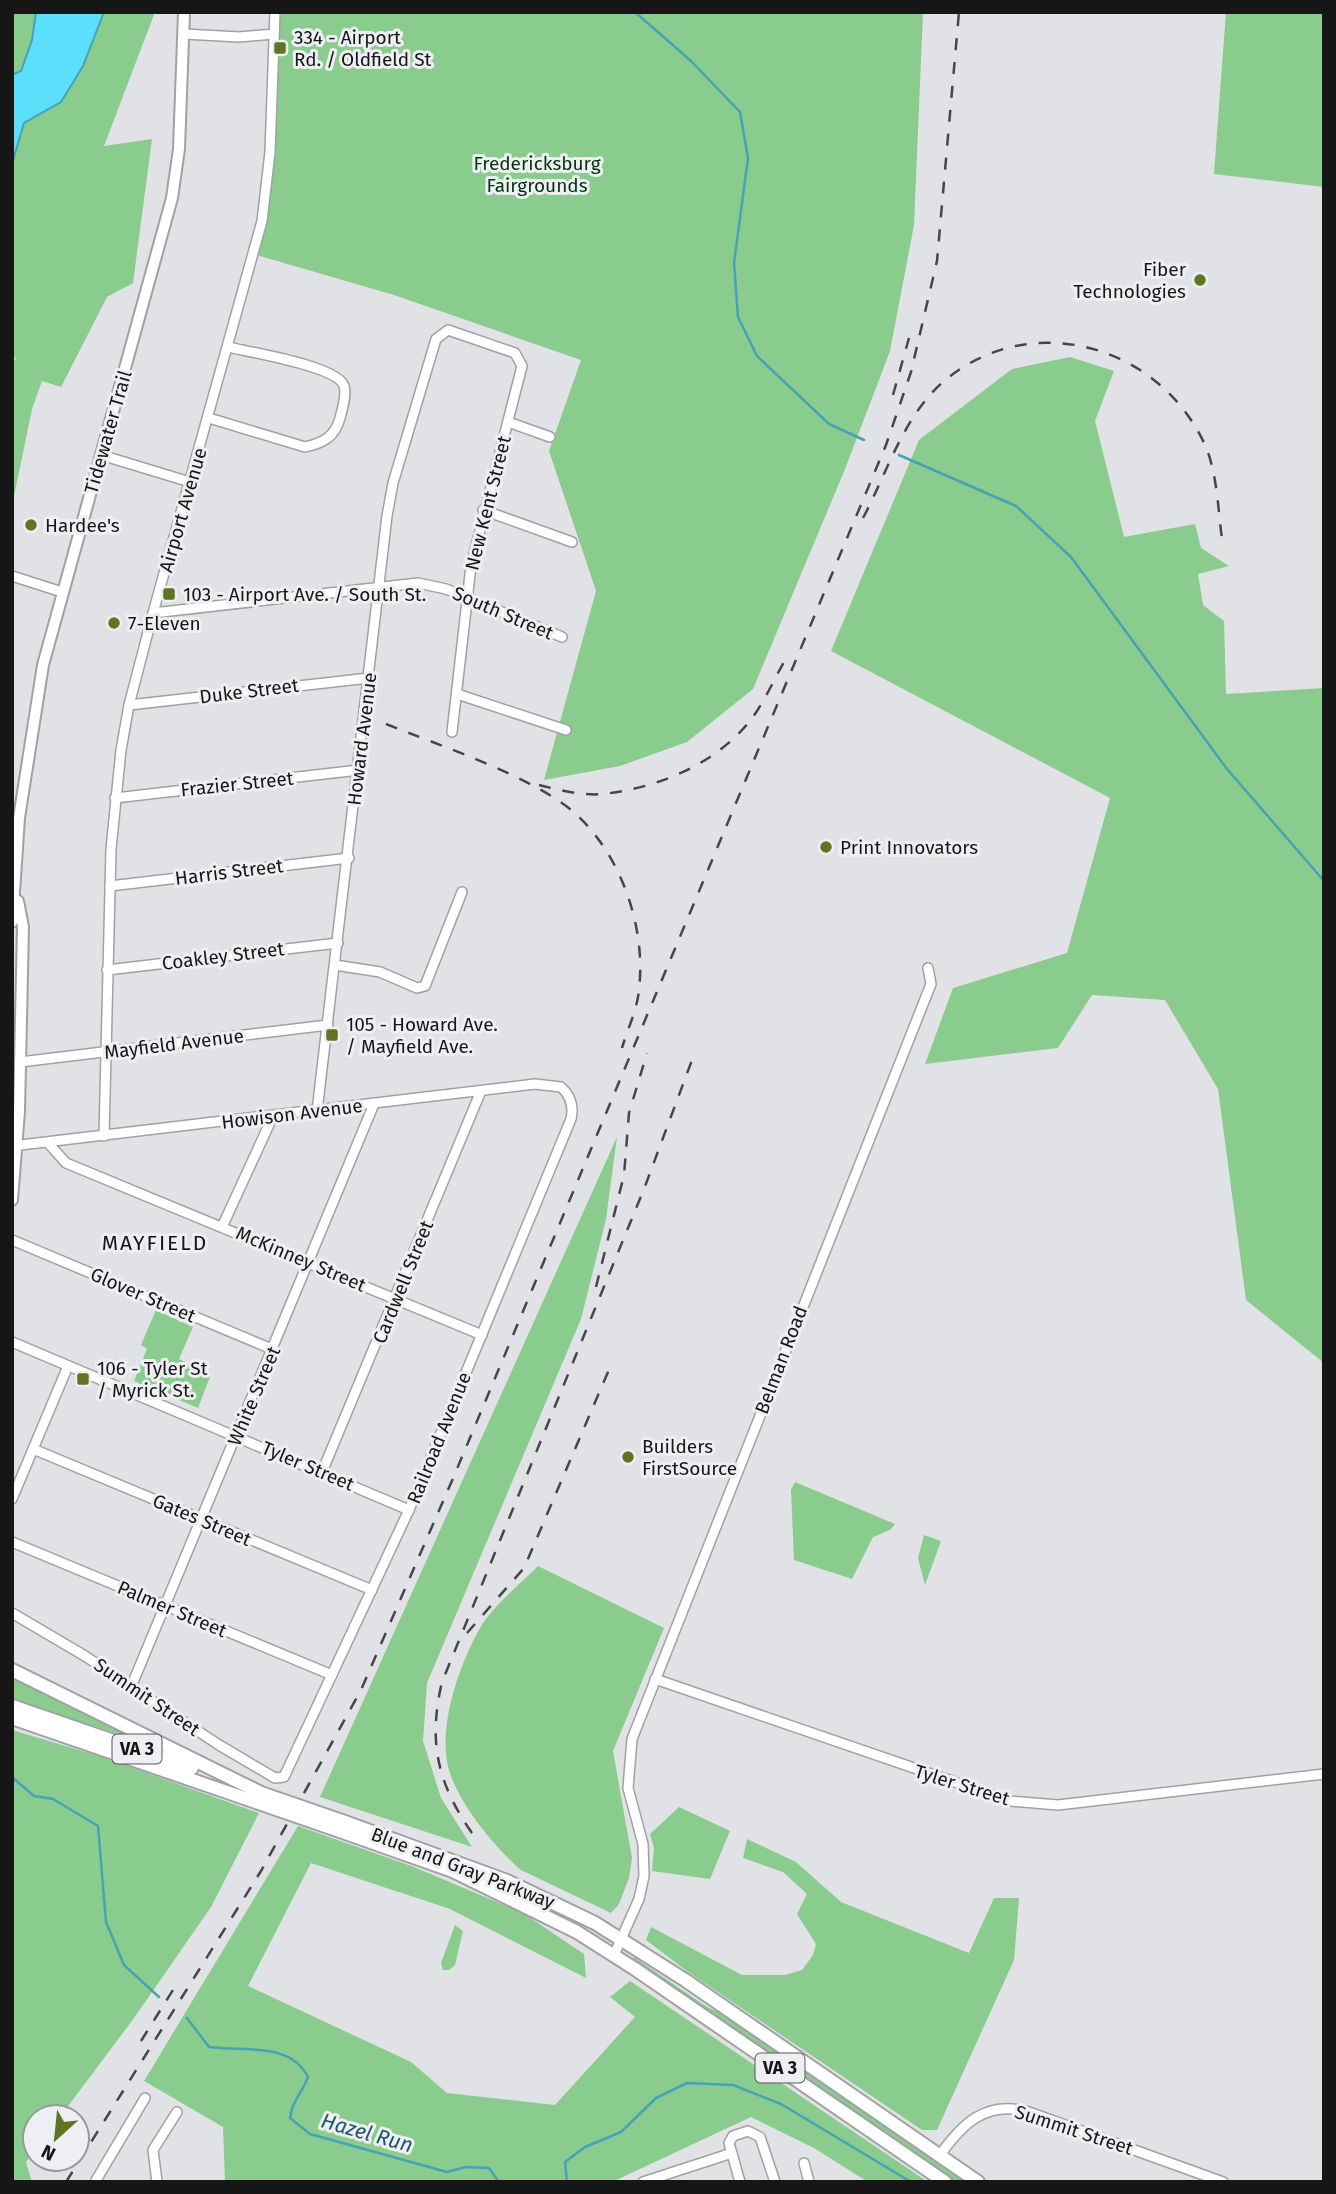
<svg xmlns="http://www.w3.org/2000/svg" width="1336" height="2194" font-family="'Fira Sans',sans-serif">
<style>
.green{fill:#8acb8e}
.water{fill:#5bdffa;stroke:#46a3b6;stroke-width:2}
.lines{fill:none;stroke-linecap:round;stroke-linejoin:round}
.stream{stroke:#46a3b6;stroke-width:2.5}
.minor-casing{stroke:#a0a1a4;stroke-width:12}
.major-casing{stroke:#a0a1a4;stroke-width:14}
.highway-casing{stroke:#a0a1a4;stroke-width:16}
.minor{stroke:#fff;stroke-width:9}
.major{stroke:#fff;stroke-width:10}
.highway{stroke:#fff;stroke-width:12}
.rail{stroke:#464648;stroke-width:2.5;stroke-dasharray:12 12;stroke-linecap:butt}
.highway-bridge-casing{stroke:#a0a1a4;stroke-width:16;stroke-linecap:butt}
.highway-bridge{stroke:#fff;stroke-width:12}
.poi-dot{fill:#617423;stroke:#eeeff2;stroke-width:2.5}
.labels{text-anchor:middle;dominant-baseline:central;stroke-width:6;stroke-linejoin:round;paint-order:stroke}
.shield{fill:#eeeff2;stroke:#575759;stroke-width:2}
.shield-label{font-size:18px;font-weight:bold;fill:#161617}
.poi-label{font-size:19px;fill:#161617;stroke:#eeeff2;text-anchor:start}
.park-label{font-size:19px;fill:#003409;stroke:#eeeff2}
.street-label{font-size:19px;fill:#161617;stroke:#eeeff2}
.neighbourhood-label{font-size:21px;letter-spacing:2px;fill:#161617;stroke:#eeeff2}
.water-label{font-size:21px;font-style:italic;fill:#1f5662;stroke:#eeeff2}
</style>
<rect width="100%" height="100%" fill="#e1e2e5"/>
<!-- green -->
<g class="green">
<path d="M12,12H36L32,40L21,71L12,75Z"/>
<path d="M104,12H155L104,146L152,139L133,283L107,297L61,387L42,381L32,409L12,506V361L16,359L12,353V164L24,123L61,102L83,66Z"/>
<path d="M275,12H923L914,225L890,351L845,469L753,689L687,742L620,766L544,780L596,591L549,451L581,360L394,295L253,254L262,221Z"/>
<path d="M1226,12H1324V187L1214,174Z"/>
<path d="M1070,357L1114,371L1095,421L1124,537L1195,524L1201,548L1229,566L1198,574L1203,605L1224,621L1226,694L1324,688V1363L1246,1300L1218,1089L1165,1000L1092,995L1058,1048L925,1064L953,988L1067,953L1110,798L831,651L919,440L1012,369Z"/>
<path d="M617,1137L606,1219L581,1319L427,1683L423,1741L441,1798L472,1847L320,1797Z"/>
<path d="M156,1310L193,1327L179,1359L211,1374L198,1408L134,1381L147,1349L141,1345Z"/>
<path d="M795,1482L895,1524L890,1530L873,1537L852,1579L794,1560L791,1490Z"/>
<path d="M924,1535L941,1541L925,1585L918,1558Z"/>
<path d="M538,1566L664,1628L613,1751L632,1858L629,1878L619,1904L611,1913L521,1870C494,1847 452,1796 447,1761C440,1721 460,1663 480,1628C491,1608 521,1583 538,1566Z"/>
<path d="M12,1675L130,1735L131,1738L12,1699Z"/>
<path d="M12,1730L99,1756L259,1813L211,1907L134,2018L60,2117H35V2150L26,2162L32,2182H12Z"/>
<path d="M679,1807L730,1831L710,1879L652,1871L654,1848L650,1834Z"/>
<path d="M298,1826L414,1867L523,1913L584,1954L586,1978L450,1909L311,1863L248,1986L411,2062L447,2093L555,2105L635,2017L610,1997L630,1981L928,2182H868L814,2148L751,2117L612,2182H225L223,2127L144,2081Z"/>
<path d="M747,1839L796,1862L841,1902L969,1953L994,1898H1019L1014,1960L937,2130H922L688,1972L646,1940L651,1927L742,1975H785L802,1970L813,1955L816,1944L797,1914L807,1894L783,1872L743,1858Z"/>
<path d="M455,1925L463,1931L455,1965L449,1970H443L441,1963Z"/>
<path d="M629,1958H635L707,2007L729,2016L970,2182H952Z"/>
</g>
<!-- water -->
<path class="water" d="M36,12H104L83,66L61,102L24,123L12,164V75L21,71L32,40Z"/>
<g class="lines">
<!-- stream -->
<g class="stream">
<path d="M635,12L691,61L740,112L748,158L734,263L738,317L757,356L829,424L864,440"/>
<path d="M899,455L1016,506L1071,557L1227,769L1324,881"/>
<path d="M12,1777L34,1796L53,1799L98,1826L106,1922L124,1965L159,1997"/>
<path d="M187,2018L209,2047C243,2052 290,2041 308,2077C302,2093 292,2101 290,2118L310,2134L447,2172L466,2167L489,2168L499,2182"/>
<path d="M567,2182L565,2162L585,2147L621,2132L656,2098L687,2083L733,2085L781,2104L911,2182"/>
</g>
<!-- minor casing -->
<g class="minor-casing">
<g id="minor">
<path d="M184,34L239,37L274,34"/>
<path d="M209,418L305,447C323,443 335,437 340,418C342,410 347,395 344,386C338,366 249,352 228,347"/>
<path d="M508,422L550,437"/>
<path d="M101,455L190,482"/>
<path d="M483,510L572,542"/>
<path d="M12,576L62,592"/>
<path d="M153,613L418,583L446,589L562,637"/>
<path d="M457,694L566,730"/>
<path d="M129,705L369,678"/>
<path d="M115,798L359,770"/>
<path d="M110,886L349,858"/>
<path d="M335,965L380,972L417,988L425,986L462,892"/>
<path d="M107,970L338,943"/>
<path d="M20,1062L328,1025"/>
<path d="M317,1111L387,516L393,483L436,339L448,330L515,353L522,366L471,566L452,732"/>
<path d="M104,1136L111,849L121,750L129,705L153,613L262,221L270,152L275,12"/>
<path d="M49,1144L66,1163L482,1335"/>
<path d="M12,1146L535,1084L561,1087C571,1096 574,1106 571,1119L409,1510L284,1777L275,1778L219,1745L85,1656L12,1613"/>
<path d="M222,1227L273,1116"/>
<path d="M12,1240L274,1350"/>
<path d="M12,1342L409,1510"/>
<path d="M33,1449L372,1590"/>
<path d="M322,1472L481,1091"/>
<path d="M12,1499L68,1366"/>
<path d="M12,1542L332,1675"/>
<path d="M655,1679L1010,1801L1058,1805L1324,1774"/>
<path d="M131,1687L374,1104"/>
<path d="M614,1955L639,1899L644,1876L643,1844L628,1788L632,1739L931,984L928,968"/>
<path d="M940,2155C962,2124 985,2101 1026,2111L1223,2182"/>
<path d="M804,2163L809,2182"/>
<path d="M95,2182L145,2098"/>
<path d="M157,2182L153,2150L177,2112"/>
<path d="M643,2182L732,2153"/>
<path d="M740,2182L729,2143L733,2136L748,2131L760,2137L775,2182"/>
</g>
</g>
<!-- major casing -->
<g class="major-casing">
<g id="major">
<path d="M12,922L19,818L43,665L172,198L179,149L184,12"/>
<path d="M12,1200L19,1111L23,927L18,901"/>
</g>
</g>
<!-- highway casing -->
<g class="highway-casing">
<g id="highway">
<path d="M12,1670L261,1793"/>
<path d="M12,1706L192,1768"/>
<path d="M12,1718L256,1802"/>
<path d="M342,1821L507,1881L595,1923L685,1980L978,2182"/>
<path d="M337,1830L453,1871L577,1932L635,1969L945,2182"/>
</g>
</g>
<!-- minor -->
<use href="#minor" class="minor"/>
<!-- major -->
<use href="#major" class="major"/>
<!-- highway -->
<use href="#highway" class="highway"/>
<!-- rail -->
<g class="rail">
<path d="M893,395L909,338"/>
<path d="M863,518C887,473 903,417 943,382C1029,308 1159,344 1205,445C1217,472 1218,509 1222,539"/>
<path d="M386,724C438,745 538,778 578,816C624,860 648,934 638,997C635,1014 627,1031 622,1048"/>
<path d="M539,785C559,790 582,796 603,794C657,788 714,765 749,722C763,705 773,681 784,662"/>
<path d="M596,1287L624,1175L629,1113L647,1053"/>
<path d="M467,1633L524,1568L611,1365"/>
<path d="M472,1833C437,1783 428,1741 442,1682L644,1189L692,1060"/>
<path d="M141,2041L178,1982"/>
<path d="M66,2182L261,1871L361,1690L454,1476L886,445L911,372L937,261L959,12"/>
</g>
<!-- highway-bridge casing -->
<g class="highway-bridge-casing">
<g id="highway-bridge">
<path d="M261,1793L342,1821"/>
<path d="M256,1802L337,1830"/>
</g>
</g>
<!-- highway-bridge -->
<use href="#highway-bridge" class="highway-bridge"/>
</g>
<!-- markers -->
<g class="poi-dot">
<rect x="273" y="41" width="14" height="14" rx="3.5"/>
<circle cx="1200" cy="280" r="7"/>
<circle cx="31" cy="525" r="7"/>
<rect x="162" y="587" width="14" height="14" rx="3.5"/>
<circle cx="114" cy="623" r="7"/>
<circle cx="826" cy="847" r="7"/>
<rect x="325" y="1028" width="14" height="14" rx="3.5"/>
<rect x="76" y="1372" width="14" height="14" rx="3.5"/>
<circle cx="628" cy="1457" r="7"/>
</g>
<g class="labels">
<!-- shield labels -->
<g class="shield">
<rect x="112.5" y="1734.5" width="49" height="29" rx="5"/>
<rect x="755.5" y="2053.5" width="49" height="29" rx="5"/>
</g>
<g class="shield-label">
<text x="137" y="1749">VA 3</text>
<text x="780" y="2068">VA 3</text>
</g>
<!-- poi labels -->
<g class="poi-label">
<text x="294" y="37">334 - Airport<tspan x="294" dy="22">Rd. / Oldfield St</tspan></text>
<text x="1186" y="269" text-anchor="end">Fiber<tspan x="1186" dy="22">Technologies</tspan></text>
<text x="45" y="525">Hardee's</text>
<text x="183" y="594">103 - Airport Ave. / South St.</text>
<text x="128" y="623">7-Eleven</text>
<text x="840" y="847">Print Innovators</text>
<text x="346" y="1024">105 - Howard Ave.<tspan x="346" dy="22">/ Mayfield Ave.</tspan></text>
<text x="97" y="1368">106 - Tyler St<tspan x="97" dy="22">/ Myrick St.</tspan></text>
<text x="642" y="1446">Builders<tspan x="642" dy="22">FirstSource</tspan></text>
</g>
<!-- park labels -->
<g class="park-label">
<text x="537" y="163">Fredericksburg<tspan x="537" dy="22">Fairgrounds</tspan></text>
</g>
<!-- street labels -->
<g class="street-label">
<text transform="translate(108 432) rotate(-74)">Tidewater Trail</text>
<text transform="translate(488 503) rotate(-76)">New Kent Street</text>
<text transform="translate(183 510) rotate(-74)">Airport Avenue</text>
<text transform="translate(503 613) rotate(23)">South Street</text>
<text transform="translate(249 691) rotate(-7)">Duke Street</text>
<text transform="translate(362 739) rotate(-83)">Howard Avenue</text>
<text transform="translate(237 784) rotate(-6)">Frazier Street</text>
<text transform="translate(229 872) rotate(-7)">Harris Street</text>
<text transform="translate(223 956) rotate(-7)">Coakley Street</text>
<text transform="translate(174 1044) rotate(-7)">Mayfield Avenue</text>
<text transform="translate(292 1114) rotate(-7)">Howison Avenue</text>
<text transform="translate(301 1259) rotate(23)">McKinney Street</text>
<text transform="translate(403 1282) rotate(-68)">Cardwell Street</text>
<text transform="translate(143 1295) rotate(23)">Glover Street</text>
<text transform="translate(781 1360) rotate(-69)">Belman Road</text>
<text transform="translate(254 1396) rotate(-67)">White Street</text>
<text transform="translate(439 1438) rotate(-68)">Railroad Avenue</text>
<text transform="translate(308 1466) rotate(23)">Tyler Street</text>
<text transform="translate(202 1520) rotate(23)">Gates Street</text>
<text transform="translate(172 1609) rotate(23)">Palmer Street</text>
<text transform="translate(147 1697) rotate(34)">Summit Street</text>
<text transform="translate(962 1785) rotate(17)">Tyler Street</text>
<text transform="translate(463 1868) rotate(21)">Blue and Gray Parkway</text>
<text transform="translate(1074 2130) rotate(18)">Summit Street</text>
</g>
<!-- neighbourhood labels -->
<g class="neighbourhood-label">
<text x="155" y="1243">MAYFIELD</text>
</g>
<!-- water labels -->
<g class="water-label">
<text transform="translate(367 2133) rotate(16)">Hazel Run</text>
</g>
</g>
<!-- border -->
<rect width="1336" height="2194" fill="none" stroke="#161617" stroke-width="28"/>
<!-- north arrow -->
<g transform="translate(56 2138) rotate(207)"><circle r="33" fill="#eeeff2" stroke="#98989a" stroke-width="2"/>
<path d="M0-5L12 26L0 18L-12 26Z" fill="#617423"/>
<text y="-10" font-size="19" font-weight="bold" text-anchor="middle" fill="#161617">N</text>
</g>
</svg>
